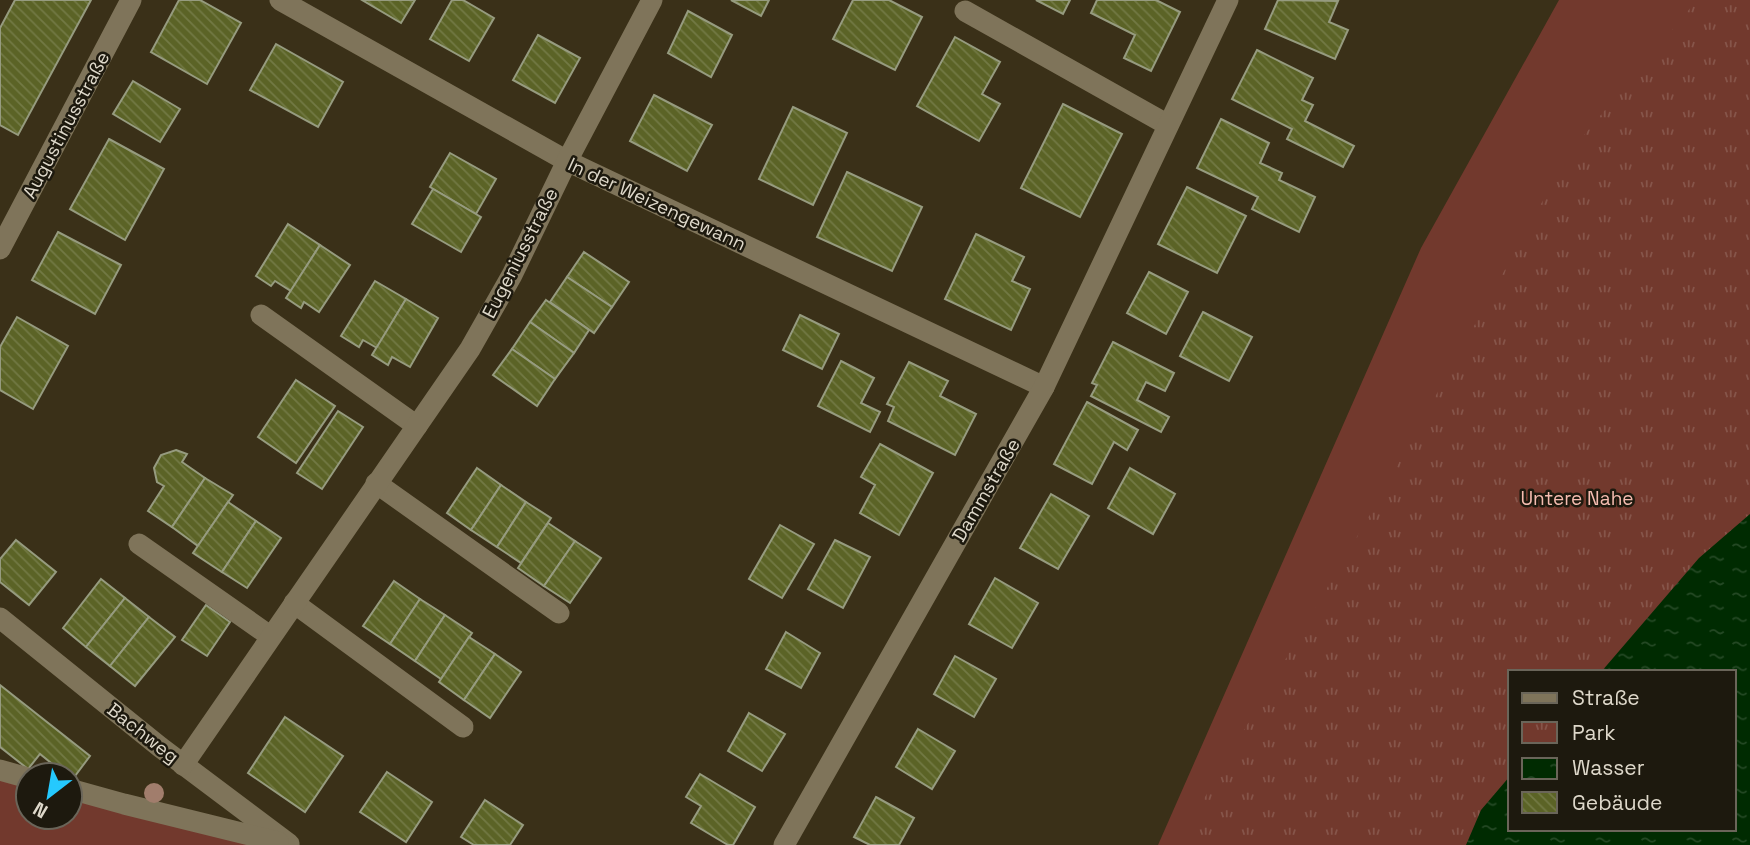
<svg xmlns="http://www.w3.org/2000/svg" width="1750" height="845" font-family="'Space Grotesk',sans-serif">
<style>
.green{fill:#72392d}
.park{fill:url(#park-tufts);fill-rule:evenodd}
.water{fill:url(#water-ripples)}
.building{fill:url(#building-back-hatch);stroke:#969b7f;stroke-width:2}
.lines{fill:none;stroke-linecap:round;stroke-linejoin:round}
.minor{stroke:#7f745a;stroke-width:21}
.tree{fill:#a17d6c}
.labels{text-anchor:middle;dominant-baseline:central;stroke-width:5;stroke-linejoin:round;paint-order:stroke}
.street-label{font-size:19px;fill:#ded8ca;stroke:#1d190e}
.park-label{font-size:19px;fill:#f5bcb0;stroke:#1d190e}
</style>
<defs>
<pattern id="park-tufts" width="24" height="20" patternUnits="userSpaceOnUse" patternTransform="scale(1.75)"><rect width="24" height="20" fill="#72392d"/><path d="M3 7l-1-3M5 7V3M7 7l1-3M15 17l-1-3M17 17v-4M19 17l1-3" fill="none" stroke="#86554a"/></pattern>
<pattern id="water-ripples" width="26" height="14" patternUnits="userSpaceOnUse" patternTransform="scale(1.75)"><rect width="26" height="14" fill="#002b01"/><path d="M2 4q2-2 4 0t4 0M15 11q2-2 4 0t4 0" fill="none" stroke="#254925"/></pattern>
<pattern id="building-back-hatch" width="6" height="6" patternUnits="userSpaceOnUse" patternTransform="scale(1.75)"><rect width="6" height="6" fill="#5b6326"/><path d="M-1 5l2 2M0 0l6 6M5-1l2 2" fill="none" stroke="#727944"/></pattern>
</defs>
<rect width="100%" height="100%" fill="#3a3018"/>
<!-- green -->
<g class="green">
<path d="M1559,0H1750L1510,672L1466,845H1158L1421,248Z"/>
<path d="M0,770L28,778V817H70V789L251,845H0Z"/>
</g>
<!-- park -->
<path class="park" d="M1697,0H1750V845H1177L1379,499L1569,153ZM1510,672H1734V829H1510Z"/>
<!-- water -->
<path class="water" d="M1750,514V845H1466L1481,810L1510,776V829H1734V672H1601L1699,558Z"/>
<!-- building -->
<g class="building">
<path d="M15,0H91L18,135L0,125V28Z"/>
<path d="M179,0H200L241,23L207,84L151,52Z"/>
<path d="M362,0H415L401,23Z"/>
<path d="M452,0H463L494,18L469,61L430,39Z"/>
<path d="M731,0H769L761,16Z"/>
<path d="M853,0H889L922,17L895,70L833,39Z"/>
<path d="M1036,0H1070L1063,14Z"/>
<path d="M1097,0H1156L1180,12L1151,71L1124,58L1135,35L1091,13Z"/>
<path d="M1278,0L1338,1L1329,22L1348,30L1335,59L1265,29Z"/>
<path d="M688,11L732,35L711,77L668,53Z"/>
<path d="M538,35L580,58L555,103L513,80Z"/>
<path d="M955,37L1000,62L982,94L1000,104L979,141L917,106Z"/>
<path d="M276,44L343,82L318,127L250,90Z"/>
<path d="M1257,50L1313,78L1302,100L1313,105L1305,121L1354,146L1343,167L1287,139L1292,129L1232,99Z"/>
<path d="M133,81L180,109L160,142L113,114Z"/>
<path d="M654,95L712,125L687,171L630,141Z"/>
<path d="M1063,104L1122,134L1080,217L1021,188Z"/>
<path d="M793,107L847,133L813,205L759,179Z"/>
<path d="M1221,119L1269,143L1260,163L1282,173L1279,180L1315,197L1299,232L1252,209L1258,197L1197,168Z"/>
<path d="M109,139L164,169L125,240L70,209Z"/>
<path d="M450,153L496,179L476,214L430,187Z"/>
<path d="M847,172L922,207L892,271L817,237Z"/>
<path d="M1187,187L1246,216L1217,273L1158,244Z"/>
<path d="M433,189L481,217L461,252L412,224Z"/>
<path d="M288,224L320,245L291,291L275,281L271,286L256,276Z"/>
<path d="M58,232L121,265L95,314L32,280Z"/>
<path d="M976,234L1024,257L1012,281L1030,289L1011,330L945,299Z"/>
<path d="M320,245L350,265L319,312L304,302L301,308L286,298Z"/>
<path d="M584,252L629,282L612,307L567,277Z"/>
<path d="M1149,272L1188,292L1166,334L1127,313Z"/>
<path d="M567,277L612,307L594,333L550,302Z"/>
<path d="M375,281L406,299L377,348L363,340L359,347L341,336Z"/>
<path d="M406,299L438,318L410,367L392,357L388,365L372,355Z"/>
<path d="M546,300L589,330L574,353L530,322Z"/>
<path d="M1203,312L1252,337L1229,381L1180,356Z"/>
<path d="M800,315L839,334L822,369L783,350Z"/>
<path d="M17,317L68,346L33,409L0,390V347Z"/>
<path d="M530,322L574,353L555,379L512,349Z"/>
<path d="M1113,342L1174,373L1165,391L1146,382L1137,400L1169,417L1161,432L1091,396L1097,385L1092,383Z"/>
<path d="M512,349L555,379L537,406L493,375Z"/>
<path d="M841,361L874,378L861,403L880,412L870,432L818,406Z"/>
<path d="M909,362L948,381L940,396L976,414L955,455L888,421L894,407L887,404Z"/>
<path d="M296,380L335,406L296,463L258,437Z"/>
<path d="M1087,402L1138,430L1127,450L1114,442L1092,484L1054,464Z"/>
<path d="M338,411L363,427L322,489L297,473Z"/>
<path d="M880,444L933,473L899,535L860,513L875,485L861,477Z"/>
<path d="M176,450L187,454L182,462L205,478L172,527L148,511L164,486L157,482L154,468L161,455Z"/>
<path d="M477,468L501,485L471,530L447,513Z"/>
<path d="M1130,468L1175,494L1153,534L1108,508Z"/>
<path d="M205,478L233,495L198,546L172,527Z"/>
<path d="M501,485L526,502L497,547L471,530Z"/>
<path d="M1051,494L1089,516L1058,569L1020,548Z"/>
<path d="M228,502L256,521L222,572L193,553Z"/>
<path d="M526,502L551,518L521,563L497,547Z"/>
<path d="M256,521L281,538L247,588L222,572Z"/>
<path d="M548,523L575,541L544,586L518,568Z"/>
<path d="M780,525L814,544L782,598L749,579Z"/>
<path d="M16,540L56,572L29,605L0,582V559Z"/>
<path d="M835,540L870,557L843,608L808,589Z"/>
<path d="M575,541L601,558L570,603L544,586Z"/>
<path d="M995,578L1038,603L1012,648L969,624Z"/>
<path d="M101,579L125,598L86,647L63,628Z"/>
<path d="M394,581L420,599L390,644L363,626Z"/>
<path d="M125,598L149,617L110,666L86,647Z"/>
<path d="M420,599L445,615L415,661L390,644Z"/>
<path d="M206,605L230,622L207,656L182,640Z"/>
<path d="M445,615L472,633L441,679L415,661Z"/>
<path d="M149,617L175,637L135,686L110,666Z"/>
<path d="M786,632L820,653L801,688L766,669Z"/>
<path d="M469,637L495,654L464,700L439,682Z"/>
<path d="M495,654L521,672L490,718L464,700Z"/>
<path d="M955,656L996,679L974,717L934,694Z"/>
<path d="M0,685L90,756L72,780L70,778V775H66L40,754L28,769L0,747Z"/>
<path d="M749,713L785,734L762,771L728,751Z"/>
<path d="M285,717L343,756L305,812L248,773Z"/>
<path d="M918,729L955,751L932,789L896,767Z"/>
<path d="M387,772L432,802L406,842L360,812Z"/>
<path d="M700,774L755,807L733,845H728L691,823L701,806L686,797Z"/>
<path d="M876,797L914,818L899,845H870L854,837Z"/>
<path d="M485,800L523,825L510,845H474L461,837Z"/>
</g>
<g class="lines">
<!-- minor -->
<g class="minor">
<path d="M280,0L567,161L1044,387"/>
<path d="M965,11L1168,125"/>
<path d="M0,249L131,0"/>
<path d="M261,315L417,426"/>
<path d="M376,483L559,613"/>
<path d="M139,544L270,636"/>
<path d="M294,603L463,727"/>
<path d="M0,618L160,747L289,844"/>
<path d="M183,765L470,349L512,275L567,161L652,0"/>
<path d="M0,770L28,778"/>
<path d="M70,789L124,804L278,842"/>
<path d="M784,845L1044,387L1228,0"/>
</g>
</g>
<!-- trees -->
<circle class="tree" cx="154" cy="793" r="10"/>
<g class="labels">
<!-- street labels -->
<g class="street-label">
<text transform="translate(66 125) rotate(-62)">Augustinusstraße</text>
<text transform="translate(657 204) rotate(25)">In der Weizengewann</text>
<text transform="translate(520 253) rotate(-63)">Eugeniusstraße</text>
<text transform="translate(986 490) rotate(-60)">Dammstraße</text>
<text transform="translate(143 733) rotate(38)">Bachweg</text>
</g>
<!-- park labels -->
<g class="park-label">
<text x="1577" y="498">Untere Nahe</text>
</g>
</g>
<!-- legend -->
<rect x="1508" y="670" width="228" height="161" fill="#1d190e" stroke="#6a6559" stroke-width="2"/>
<rect x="1522" y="693" width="35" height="10" fill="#7f745a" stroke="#6a6559" stroke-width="2"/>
<text x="1572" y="705" font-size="21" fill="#ded8ca">Straße</text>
<rect x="1522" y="722" width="35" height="21" fill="url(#park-tufts)" stroke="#6a6559" stroke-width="2"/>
<text x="1572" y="740" font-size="21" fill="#ded8ca">Park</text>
<rect x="1522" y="758" width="35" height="21" fill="url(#water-ripples)" stroke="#6a6559" stroke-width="2"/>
<text x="1572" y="775" font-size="21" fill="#ded8ca">Wasser</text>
<rect x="1522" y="792" width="35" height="21" fill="url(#building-back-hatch)" stroke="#6a6559" stroke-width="2"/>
<text x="1572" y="810" font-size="21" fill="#ded8ca">Gebäude</text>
<!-- north arrow -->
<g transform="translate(49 796) rotate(211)"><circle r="33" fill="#1d190e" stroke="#6a6559" stroke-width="2"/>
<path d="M0-5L12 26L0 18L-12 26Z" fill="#25c9fe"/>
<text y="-10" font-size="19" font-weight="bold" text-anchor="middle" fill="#ded8ca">N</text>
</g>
</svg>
